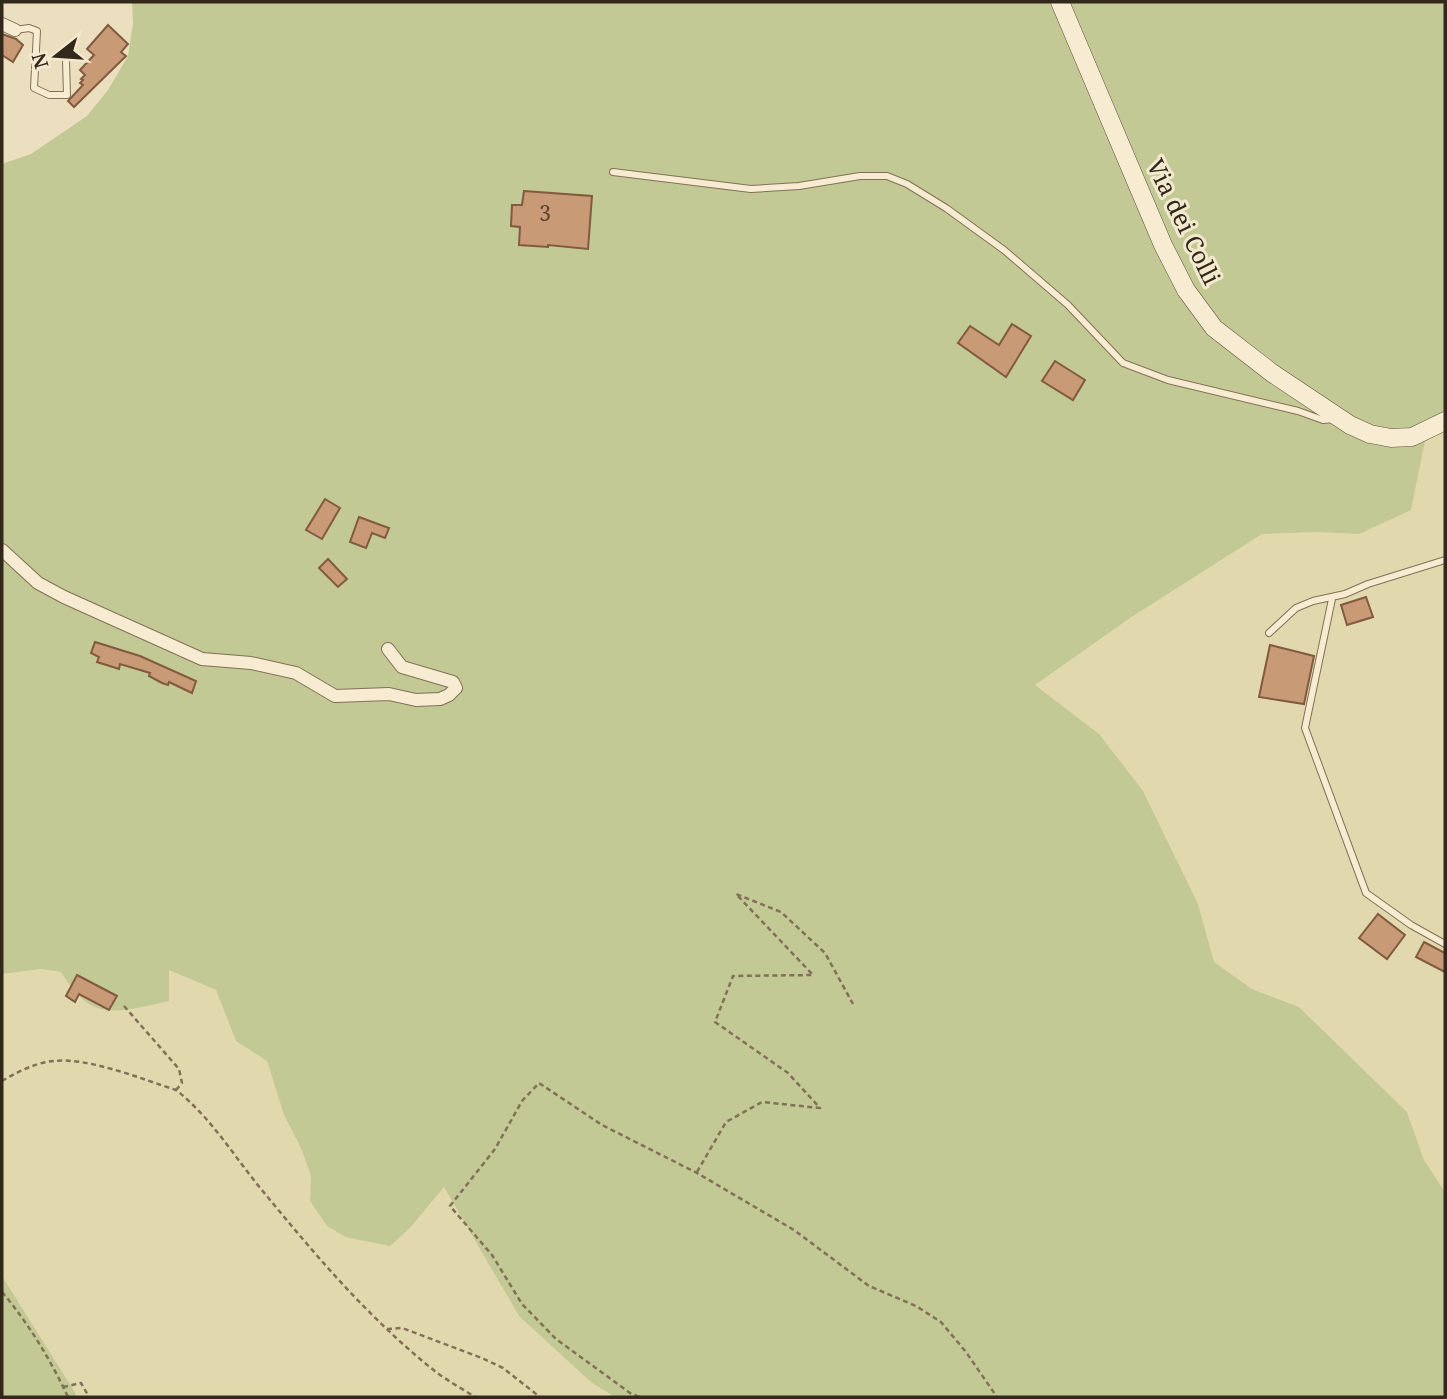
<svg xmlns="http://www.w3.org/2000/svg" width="1447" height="1399" font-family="'Noto Serif',serif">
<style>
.farmland{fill:#e1d9ad}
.green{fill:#c2c994}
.building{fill:#c89a76;stroke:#815a3f;stroke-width:2}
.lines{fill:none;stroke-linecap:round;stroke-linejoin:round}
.service-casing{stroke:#837058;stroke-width:8}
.minor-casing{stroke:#837058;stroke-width:14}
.secondary-casing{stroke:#65513c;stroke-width:19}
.path{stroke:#837058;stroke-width:2.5;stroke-dasharray:5 3.5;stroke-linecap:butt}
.service{stroke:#f7ecd2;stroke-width:6}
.minor{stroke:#f7ecd2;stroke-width:12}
.secondary{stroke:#f7ecd2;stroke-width:18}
.labels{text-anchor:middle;stroke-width:6;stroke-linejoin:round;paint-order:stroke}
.number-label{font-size:21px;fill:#584432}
.street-label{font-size:24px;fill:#33281c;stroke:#f3e9ce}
</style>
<rect width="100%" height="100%" fill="#ecdfbf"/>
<path class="farmland" d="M1445,411V1192L1424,1160L1407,1112L1299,1007L1252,989L1214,962L1198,904L1035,685L1130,618L1262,534L1317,532L1359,534L1429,421Z
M42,969L61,972L73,992L169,970L216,990L236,1040L267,1061L284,1115L301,1148L311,1176L310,1201L429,1206L444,1186L592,1383L615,1397H77L2,1276V974Z"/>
<path class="green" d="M132,2H1445V411L1429,421L1411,510L1359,534L1317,532L1262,534L1130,618L1035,685L1099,734L1143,791L1198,904L1214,962L1252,989L1299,1007L1407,1112L1424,1160L1445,1192V1397H615L592,1383L519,1316L444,1187L410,1228L390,1246L346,1237L327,1226L310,1201L311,1176L301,1148L284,1115L267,1061L236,1041L216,990L169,970V1001C117,1012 92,1024 61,972L42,969L2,974V164L31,154L87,116L108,90L128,56L133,23Z
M2,1276L74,1391L77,1397H2Z"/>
<path class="building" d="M108,25L128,44L121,52L126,56L74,107L68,101L83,85L80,83L83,80L81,79L85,75L80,70L94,55L87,49Z
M2,34L16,39L23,45L13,62L2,55Z
M524,191L592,196L588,249L548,245V247L519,245L520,227L511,226L512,205H522Z
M1012,324L1031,336L1006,377L958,343L970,326L999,345Z
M1055,361L1085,380L1073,400L1042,381Z
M325,499L340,508L322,539L306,530Z
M359,517L389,528L385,538L372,533L366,548L350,542Z
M328,559L347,579L338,587L319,568Z
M1366,597L1373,617L1347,625L1341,605Z
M95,642L140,656L196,681L192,693L169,682L168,685L162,683L149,676L150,673L120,664L119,669L97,662L99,657L91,653Z
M1270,645L1314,656L1304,704L1259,697Z
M1378,914L1405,935L1387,959L1359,938Z
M1424,942L1445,953V972L1416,957Z
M77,975L117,996L109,1010L79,994L75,1002L66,996Z"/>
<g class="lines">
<g class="service-casing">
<path id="service" d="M15,30L29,28L37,31L34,88L49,95H67L66,60
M613,172L751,189L799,186L860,176H887L907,184L946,208L1004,250L1068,305L1123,363L1168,380L1298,411L1323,420L1334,419
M1332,599L1305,728L1366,893L1411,925L1445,944
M1269,633L1296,608L1313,601L1345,594L1368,584L1445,560"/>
</g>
<g class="minor-casing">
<path id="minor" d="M2,24L15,30
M2,550L38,583L64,597L202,659L251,663L296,673L335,696L389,694L416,700L440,699L449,695L456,688L453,682L402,667L388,649"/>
</g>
<g class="secondary-casing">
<path id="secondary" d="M1060,2L1163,245L1186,290L1214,328L1272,373L1350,425L1370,434L1391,438L1412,437L1445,421"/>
</g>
<path class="path" d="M124,1006L179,1069L182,1083L176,1090
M2,1081C17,1072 35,1063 53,1061C88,1057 142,1079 176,1090C212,1118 237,1161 266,1195C317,1257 368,1317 431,1368C444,1379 461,1388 475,1397
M697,1172L726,1122L762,1102L820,1108L788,1073L715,1022L733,976L813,975L736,894L781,912L825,953L853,1004
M2,1292C29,1324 50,1359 68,1397
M387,1329L402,1328L482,1358L503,1368L540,1397
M63,1387L81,1383L89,1397
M639,1397L630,1393L556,1339L522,1304L492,1255L450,1206L495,1149L522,1101L539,1083L602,1125L697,1173L794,1230L869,1286L916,1306L941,1322L966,1352L997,1397"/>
<use href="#service" class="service"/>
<use href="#minor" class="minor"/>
<use href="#secondary" class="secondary"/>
</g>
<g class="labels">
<g class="number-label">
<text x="545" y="221">3</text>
</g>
<g class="street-label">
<text transform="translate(1183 222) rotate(64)" y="8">Via dei Colli</text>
</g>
</g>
<rect width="1447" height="1399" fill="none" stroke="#33281c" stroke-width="7"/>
<g transform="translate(56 56) rotate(253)" stroke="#f3e9ce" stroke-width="5" paint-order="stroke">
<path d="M0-5L12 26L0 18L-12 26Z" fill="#33281c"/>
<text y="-10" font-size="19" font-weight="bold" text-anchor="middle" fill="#33281c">N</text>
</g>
</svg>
